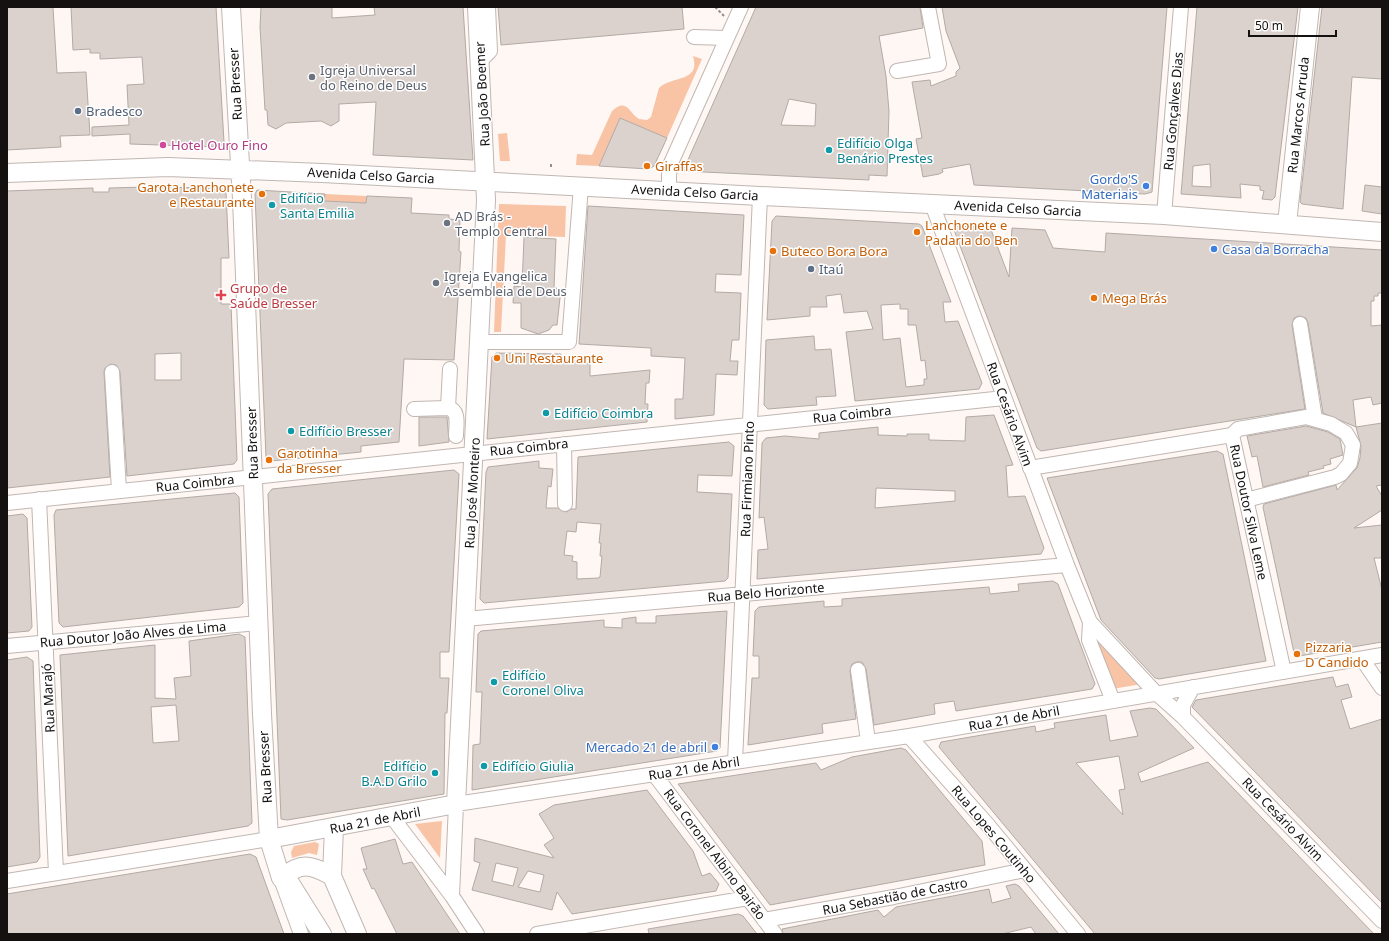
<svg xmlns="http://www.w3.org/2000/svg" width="1389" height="941" font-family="'Noto Sans',sans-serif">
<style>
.green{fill:#f9c3a6}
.building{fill:#dbd2ce;stroke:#b2aaa5;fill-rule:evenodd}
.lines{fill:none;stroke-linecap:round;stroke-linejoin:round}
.minor-casing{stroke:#c0b7b3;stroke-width:16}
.major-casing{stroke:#c0b7b3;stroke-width:20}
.path{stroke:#938e8b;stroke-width:2;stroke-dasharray:3 2;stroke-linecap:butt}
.minor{stroke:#fff;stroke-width:14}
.major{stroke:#fff;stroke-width:18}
.worship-dot{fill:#6b7280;stroke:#fff;stroke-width:1.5}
.service-dot{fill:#5c6f8a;stroke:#fff;stroke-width:1.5}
.hotel-dot{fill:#d1479c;stroke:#fff;stroke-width:1.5}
.culture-dot{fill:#0f9aa8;stroke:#fff;stroke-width:1.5}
.food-dot{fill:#e8710a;stroke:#fff;stroke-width:1.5}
.shop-dot{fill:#3f7fe0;stroke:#fff;stroke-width:1.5}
.health-dot{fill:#e0444e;stroke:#fff;stroke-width:1.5}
.labels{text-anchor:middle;stroke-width:3;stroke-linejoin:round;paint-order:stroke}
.worship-label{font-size:13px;fill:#5b616d;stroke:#fff;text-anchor:start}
.street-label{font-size:13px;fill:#141110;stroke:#fff}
.service-label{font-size:13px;fill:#4e5e75;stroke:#fff;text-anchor:start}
.culture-label{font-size:13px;fill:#0d838f;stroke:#fff;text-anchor:start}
.hotel-label{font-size:13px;fill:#b23c85;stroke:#fff;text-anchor:start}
.food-label{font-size:13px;fill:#c56008;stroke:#fff;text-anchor:start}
.shop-label{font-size:13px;fill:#366cbe;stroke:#fff;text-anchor:end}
.health-label{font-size:13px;fill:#be3a42;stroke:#fff;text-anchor:start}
</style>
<rect width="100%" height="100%" fill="#fef7f3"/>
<path class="green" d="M693,56L702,59L667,138L620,118L599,166L576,165L577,154L592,155L612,111C627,97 629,113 639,119L647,120L651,117L659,88C672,75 701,83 693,56Z
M507,133L510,161H500L498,134Z
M325,194L367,196L366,203L324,201Z
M499,204L566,206L565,237L506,235L501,332H494Z
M1094,633L1142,684L1112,689Z
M442,821L440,858L415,824Z
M315,842L319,844L317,855L309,853L292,858L291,852L294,846Z"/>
<path class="building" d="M7,7H53L57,73L86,72L90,135L60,136L61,147L7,150Z
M71,7H216L224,142L220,147L130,144V134L92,136V127L129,125L127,85L144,84L142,57L100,59V53H90V49L73,50Z
M261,7H332V18L375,15L374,7H463L473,160L373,155L376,102L339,104V121L331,126L321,121L286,123L276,129L268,125L267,110H265L260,27Z
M498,7H682L684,29L501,45Z
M756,7H920L923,28L879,36L886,76L889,111L887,176L869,175V180L683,171ZM789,99L816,104L815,126L781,125Z
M942,7H1167L1152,192L1145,194L974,185L970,164L942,169L943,172L939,174L923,177L916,139L922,138L912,82L930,80L931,86L956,76V72L960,68L946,31Z
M1197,7H1298L1275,197L1272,200L1262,199L1264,191L1260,190V186L1240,184L1241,198L1181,194ZM1210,164L1211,187L1192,186L1193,166Z
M1322,7H1382V79L1352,77L1343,209L1302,204L1300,202Z
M620,118L667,138L654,166L649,169L599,166Z
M1365,185L1382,187V214L1362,211Z
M93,188V192H109V188L146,187L221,188L226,192L229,258H221V304H231L237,460L234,464L127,476L120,372L116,365L111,364L105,368L104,372L110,477L7,488V191ZM181,353V380H155V354Z
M257,190L325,194L324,201L366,203L367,196L412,198L411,213L449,215V219L460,220L459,251L461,252L454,360L404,359L399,442L361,446V452L271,461L266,457L255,194Z
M588,206L744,215L741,275L716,274L715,292L741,293L739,340H732L730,361H738L737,375L716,374L714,415L675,419V399H683L685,358L651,356V348L579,344Z
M776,216L919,224L922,226L951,302H943L945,322L958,321L982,383L979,389L855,401L846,332L873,329L867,311L844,313L841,294L826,296L827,307H810V316L767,320L772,221ZM900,304V309H908V325H916L921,361L925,360L927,379H924V385L906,387L900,338L883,340L881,305Z
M958,226L990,227L1009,277L1012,228L1045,230L1053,248L1105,252L1106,233L1382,250V293H1378V296H1374V301H1371V326L1382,325V403L1373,405L1371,397L1353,400L1356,427L1323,413L1308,323L1306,318L1299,316L1294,318L1292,325L1305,409L1041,451L1037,448L954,230Z
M524,237L556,239L554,288L561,289L557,325H553L549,330L538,334L521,328V303H513L514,286L522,287Z
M814,336L815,350L831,349L836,396L816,397L817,405L768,409L764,405L766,340Z
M496,353L561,354V360L583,361V363L590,364V376L650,370L649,383H646L645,404H648L647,422L487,439L492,357Z
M994,415L1013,465L1006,466L1008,497L1025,496L1044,548L1041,554L757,579L758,550L768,549L764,517L759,518L762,443L766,438L785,436L819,439V433L878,427V435L907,436V434H929V440L965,441L966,417ZM876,488L955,491V501L875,508Z
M419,417H447L449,442L419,446Z
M1382,423V485L1376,486L1382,496V510L1354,528L1382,525V558H1374L1382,590V642L1299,656L1294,653L1263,507L1264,504L1336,485L1337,490L1357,468L1360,458L1361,446L1356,427Z
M1306,426L1328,432L1340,439L1343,455L1330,459L1331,464L1323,466L1324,468L1308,472L1309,475L1263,487L1257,456L1252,457L1247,436Z
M729,442L734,446L732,476L698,475L697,492L732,494L728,578L725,581L484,603L480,599L486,472L488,467L539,461V468L553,469L551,487L548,486L546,508H558L566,512L571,509H576L578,457ZM577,522L601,524L599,543H601L600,556H602L600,577L598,578L577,579V562L572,561L573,556L564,555L567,531L576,532Z
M1217,451L1223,454L1266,661L1159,679L1155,678L1101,620L1047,478Z
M454,470L459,474L449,652H440V678H449L447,713H445L444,794L287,820L281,819L268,494L272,489Z
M235,493L239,497L243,603L239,607L63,627L59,623L54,515L56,510Z
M23,514L27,518L32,627L29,631L7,633V516Z
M1053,581L1058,584L1095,684L1092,689L956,711L954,701L934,704L935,714L874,725L866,669L862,662H856L852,664L850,671L856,719L822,724L823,733L748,745L752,678H759V656H753L755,611L759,607L824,601V607L842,606V599L989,587L990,594L1019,591L1018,584Z
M727,611L720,748L717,751L472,790L473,745L480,744L482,692H476L478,634L481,631L604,620V627L622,628V619L636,617V623H656V616Z
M239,634L245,637L252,823L248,826L68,856L60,655L155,645V698L176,699L174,678L191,676L189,641ZM176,705L179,741L153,743L151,707Z
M27,657L33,661L40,857L37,862L7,867V660Z
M1333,677L1336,687L1348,684L1352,697L1341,700L1350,729L1382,719V903L1192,707L1196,700Z
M1150,708L1156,709L1194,748L1138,773L1141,782L1208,762L1374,934H1095L939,747L941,742L1035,726L1036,732L1055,728L1054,723L1106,715L1110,741L1138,736L1130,711ZM1119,756L1125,789L1119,790L1123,815L1076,763Z
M901,748L906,750L982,841L985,865L770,905L678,784L816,763L821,770L852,757Z
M647,790L693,851L702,876L710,873L719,884L716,891L572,914L557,892L552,910L472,890L480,863L474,861L475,838L554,858L544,845L554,838L539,814L554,805ZM496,863L518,868L513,886L492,881ZM528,871L544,875L540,892L518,887Z
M395,839L403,864L412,862L460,934H397L374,888L372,889L363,869H367L361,848Z
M250,854L256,857L284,934H7V894Z
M1015,884L1019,886L1059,934H1036L1031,927L1002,934H783L782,929L878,910L884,917L896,907L989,889L992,903L1011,898L1006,886Z
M738,914L743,916L757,934H649L648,929Z"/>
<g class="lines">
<g class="minor-casing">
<path id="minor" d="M694,37L726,38
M480,61L490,51L488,7
M897,71L939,64L928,7
M669,191V175L671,163L741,7
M932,204L1067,565L1090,622L1155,692L1183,717L1382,921
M1164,215L1181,7
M1300,324L1315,419
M479,342H569L581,186
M112,372L119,490
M448,408C460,410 456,426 456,436
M414,409L448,408L450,369
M1232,435L1238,429L1306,417L1331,424L1346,433L1353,445L1350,463L1341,474L1335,477L1246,500
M564,444L565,504
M1030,468L1232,435L1284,672
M39,499L56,873
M7,503L1004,398
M465,619L1067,565
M1090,622L1089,640L1113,701
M7,646L258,623
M1362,659L1382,688
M858,670L868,741
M1183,717V705L1193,687
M909,736L988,825L1078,934
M735,762L760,196
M654,774L775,934
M392,817L452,896L477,934
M281,879L301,934
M7,881L269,839
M452,896L456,804L909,736L1382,655
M764,920L894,897L1025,870
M537,934L748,898"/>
</g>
<g class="major-casing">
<path id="major" d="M231,7L242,199L262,714L269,839L281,878L290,883L322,934
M7,173L168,167L322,173L760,196L1164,215L1382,232
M1287,224L1310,7
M334,827L332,876L357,934
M269,839L456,804L486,200L477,7
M281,878C301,862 310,864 332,876"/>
</g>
<path class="path" d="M715,7L724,16
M551,164V167"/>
<use href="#minor" class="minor"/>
<use href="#major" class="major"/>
</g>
<g class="worship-dot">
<circle cx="312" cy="77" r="4"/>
<circle cx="447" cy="223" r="4"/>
<circle cx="436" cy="283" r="4"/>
</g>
<g class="service-dot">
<circle cx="78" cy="111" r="4"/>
<circle cx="811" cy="269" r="4"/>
</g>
<circle class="hotel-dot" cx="163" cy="145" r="4"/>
<g class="culture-dot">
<circle cx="829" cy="150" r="4"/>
<circle cx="272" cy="205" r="4"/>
<circle cx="546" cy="413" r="4"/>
<circle cx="291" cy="431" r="4"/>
<circle cx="494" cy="682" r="4"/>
<circle cx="484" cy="766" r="4"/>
<circle cx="435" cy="773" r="4"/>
</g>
<g class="food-dot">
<circle cx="647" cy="166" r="4"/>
<circle cx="262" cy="194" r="4"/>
<circle cx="917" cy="232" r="4"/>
<circle cx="773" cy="251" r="4"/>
<circle cx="1094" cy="298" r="4"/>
<circle cx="497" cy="358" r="4"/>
<circle cx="269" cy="460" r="4"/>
<circle cx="1297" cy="654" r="4"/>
</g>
<g class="shop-dot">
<circle cx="1146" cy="186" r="4"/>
<circle cx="1214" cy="249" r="4"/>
<circle cx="715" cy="747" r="4"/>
</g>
<path class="health-dot" d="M219 289h4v4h4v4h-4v4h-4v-4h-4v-4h4z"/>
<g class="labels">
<g class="worship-label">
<text x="320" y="75">Igreja Universal<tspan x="320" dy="15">do Reino de Deus</tspan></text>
<text x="455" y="221">AD Brás -<tspan x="455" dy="15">Templo Central</tspan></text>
<text x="444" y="281">Igreja Evangelica<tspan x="444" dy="15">Assembleia de Deus</tspan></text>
</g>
<g class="street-label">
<text transform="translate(235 84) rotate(-93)" y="5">Rua Bresser</text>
<text transform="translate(482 94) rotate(-93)" y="5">Rua João Boemer</text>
<text transform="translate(1173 111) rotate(-85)" y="5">Rua Gonçalves Dias</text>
<text transform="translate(1298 115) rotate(-84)" y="5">Rua Marcos Arruda</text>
<text transform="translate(371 175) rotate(3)" y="5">Avenida Celso Garcia</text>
<text transform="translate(695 192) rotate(3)" y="5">Avenida Celso Garcia</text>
<text transform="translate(1018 208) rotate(3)" y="5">Avenida Celso Garcia</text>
<text transform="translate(852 414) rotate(-6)" y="5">Rua Coimbra</text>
<text transform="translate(1010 414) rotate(70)" y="5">Rua Cesário Alvim</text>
<text transform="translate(252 443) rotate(-92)" y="5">Rua Bresser</text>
<text transform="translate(529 447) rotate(-6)" y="5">Rua Coimbra</text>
<text transform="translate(747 479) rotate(-88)" y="5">Rua Firmiano Pinto</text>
<text transform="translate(195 483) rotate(-6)" y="5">Rua Coimbra</text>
<text transform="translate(472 493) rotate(-87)" y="5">Rua José Monteiro</text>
<text transform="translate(1249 512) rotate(78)" y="5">Rua Doutor Silva Leme</text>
<text transform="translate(766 592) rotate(-5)" y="5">Rua Belo Horizonte</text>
<text transform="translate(133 634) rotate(-5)" y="5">Rua Doutor João Alves de Lima</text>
<text transform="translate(48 698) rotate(-93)" y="5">Rua Marajó</text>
<text transform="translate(1014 718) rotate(-10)" y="5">Rua 21 de Abril</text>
<text transform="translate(265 767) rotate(-93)" y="5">Rua Bresser</text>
<text transform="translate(694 768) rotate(-9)" y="5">Rua 21 de Abril</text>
<text transform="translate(1283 819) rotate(46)" y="5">Rua Cesário Alvim</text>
<text transform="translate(375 820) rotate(-11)" y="5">Rua 21 de Abril</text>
<text transform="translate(994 834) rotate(50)" y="5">Rua Lopes Coutinho</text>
<text transform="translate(715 854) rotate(53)" y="5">Rua Coronel Albino Bairão</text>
<text transform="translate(895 896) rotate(-11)" y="5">Rua Sebastião de Castro</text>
</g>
<g class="service-label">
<text x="86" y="116">Bradesco</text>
<text x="819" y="274">Itaú</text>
</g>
<g class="culture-label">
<text x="837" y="148">Edifício Olga<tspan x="837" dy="15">Benário Prestes</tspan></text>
<text x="280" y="203">Edifício<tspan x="280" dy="15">Santa Emilia</tspan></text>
<text x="554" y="418">Edifício Coimbra</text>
<text x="299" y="436">Edifício Bresser</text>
<text x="502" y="680">Edifício<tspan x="502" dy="15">Coronel Oliva</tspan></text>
<text x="427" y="771" text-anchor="end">Edifício<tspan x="427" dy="15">B.A.D Grilo</tspan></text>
<text x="492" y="771">Edifício Giulia</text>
</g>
<g class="hotel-label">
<text x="171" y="150">Hotel Ouro Fino</text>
</g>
<g class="food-label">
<text x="655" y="171">Giraffas</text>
<text x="254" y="192" text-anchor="end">Garota Lanchonete<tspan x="254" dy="15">e Restaurante</tspan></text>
<text x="925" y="230">Lanchonete e<tspan x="925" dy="15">Padaria do Ben</tspan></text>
<text x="781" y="256">Buteco Bora Bora</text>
<text x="1102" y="303">Mega Brás</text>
<text x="505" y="363">Uni Restaurante</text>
<text x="277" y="458">Garotinha<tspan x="277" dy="15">da Bresser</tspan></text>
<text x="1305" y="652">Pizzaria<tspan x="1305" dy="15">D Candido</tspan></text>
</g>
<g class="shop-label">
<text x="1138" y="184">Gordo'S<tspan x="1138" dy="15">Materiais</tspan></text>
<text x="1222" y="254" text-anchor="start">Casa da Borracha</text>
<text x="707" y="752">Mercado 21 de abril</text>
</g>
<g class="health-label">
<text x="230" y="293">Grupo de<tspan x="230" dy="15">Saúde Bresser</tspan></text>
</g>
</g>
<rect width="1389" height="941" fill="none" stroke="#141110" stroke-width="16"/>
<path d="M1249 30v6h87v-6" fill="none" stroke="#141110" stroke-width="2"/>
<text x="1255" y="30" font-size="12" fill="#141110" stroke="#ffffff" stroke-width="3" paint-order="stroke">50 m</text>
</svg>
